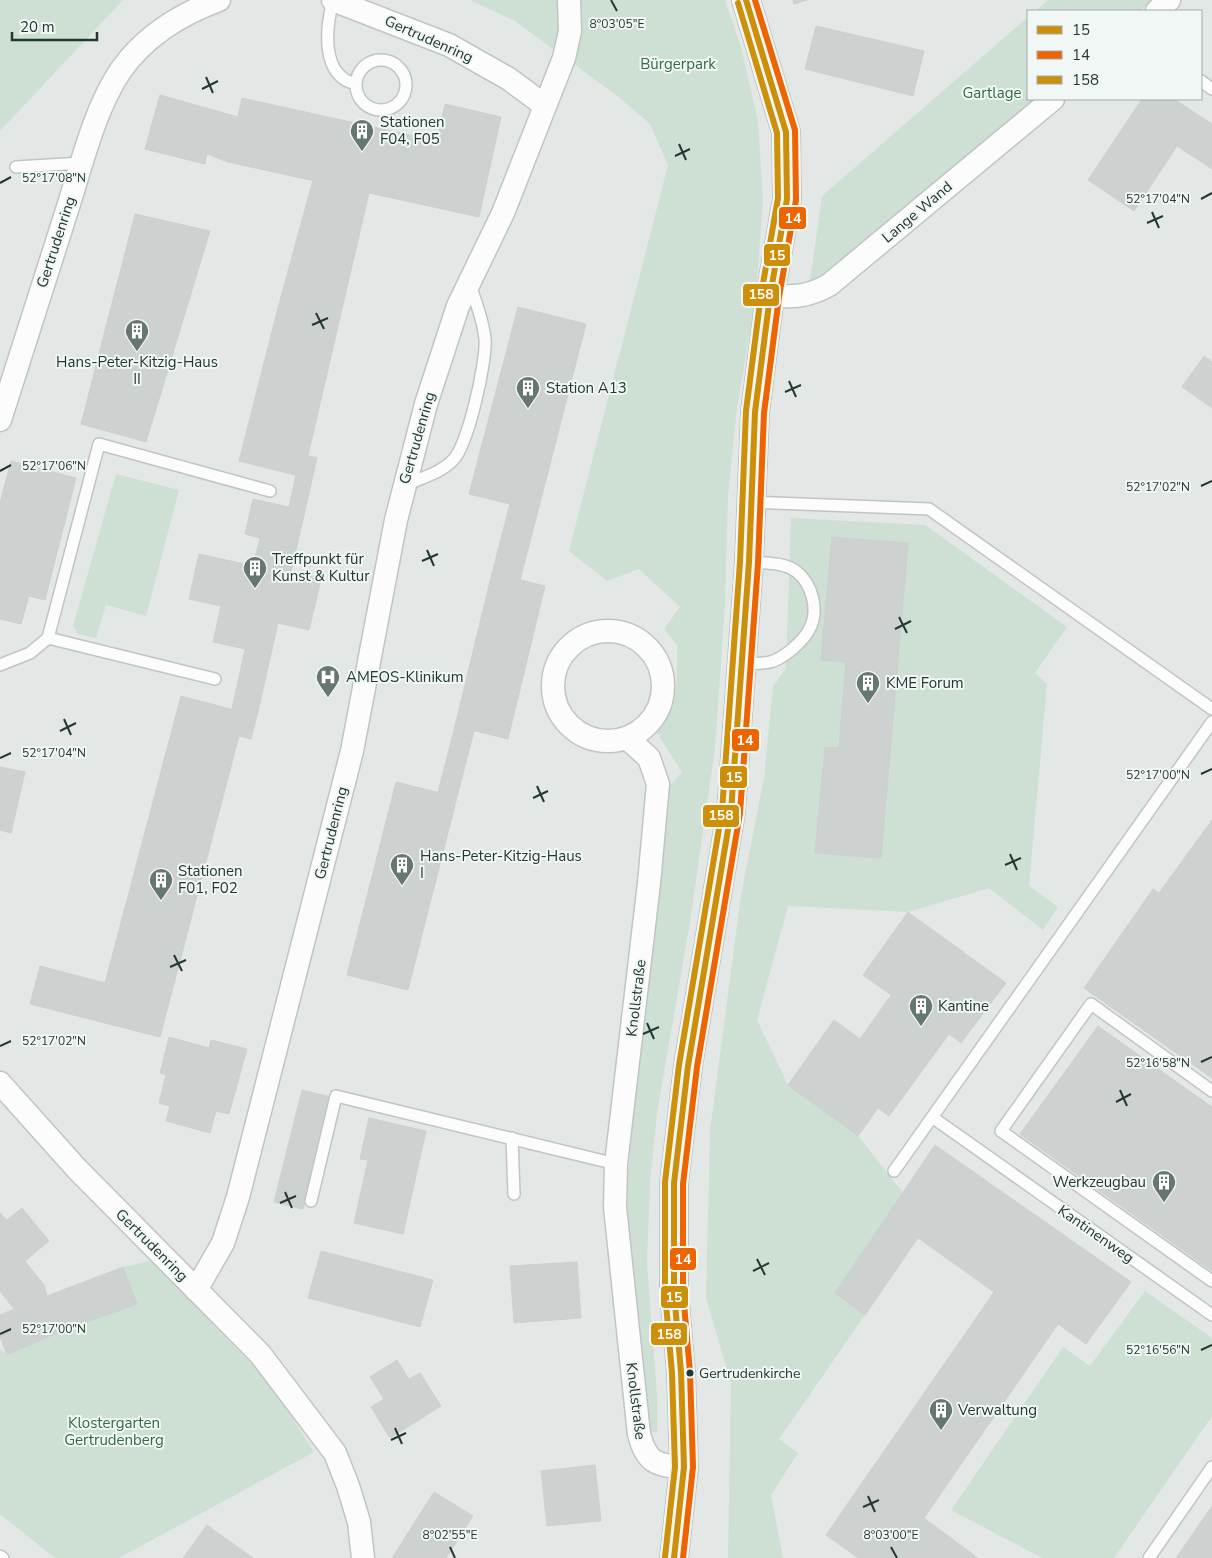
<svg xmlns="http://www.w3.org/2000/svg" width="1212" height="1558" font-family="'Nunito Sans',sans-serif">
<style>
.green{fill:#cedfd3}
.building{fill:#cdd1d0;stroke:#ccd0cf}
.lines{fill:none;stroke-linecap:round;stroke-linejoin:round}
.service-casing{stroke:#c0c5c3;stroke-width:14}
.minor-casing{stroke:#c0c5c3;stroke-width:25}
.tertiary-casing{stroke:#c0c5c3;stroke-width:30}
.service{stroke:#fbfcfb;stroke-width:11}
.minor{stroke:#fbfcfb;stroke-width:22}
.tertiary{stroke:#fbfcfb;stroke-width:28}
.bus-1-casing{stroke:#f1f7f4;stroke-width:10}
.bus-2-casing{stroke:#f1f7f4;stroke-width:10}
.bus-3-casing{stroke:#f1f7f4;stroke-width:10}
.bus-1{stroke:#cd8f0a;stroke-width:6}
.bus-2{stroke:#ec6500;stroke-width:6}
.bus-3{stroke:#cd900a;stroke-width:6}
.ticks{fill:none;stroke:#233833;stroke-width:2}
.bus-dot{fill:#233833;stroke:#f1f7f4;stroke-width:2}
.labels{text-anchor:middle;stroke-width:4;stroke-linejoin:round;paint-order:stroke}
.bus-label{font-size:14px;fill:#233833;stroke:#f1f7f4;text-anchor:start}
.street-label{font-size:15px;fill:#233833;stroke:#f1f7f4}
.park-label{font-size:15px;fill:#326a49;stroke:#f1f7f4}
.poi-label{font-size:15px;fill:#233833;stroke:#f1f7f4;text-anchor:start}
.ticks-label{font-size:12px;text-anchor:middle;fill:#233833;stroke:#f1f7f4;stroke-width:4;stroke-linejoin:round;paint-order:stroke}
.line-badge{stroke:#f1f7f4;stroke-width:2}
.badge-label{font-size:14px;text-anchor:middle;font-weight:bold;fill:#fff}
</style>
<rect width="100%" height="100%" fill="#e3e8e6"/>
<path class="green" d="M0,0H123L0,131Z
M470,0H725L741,47L758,121L763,200L756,295L737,408L728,497L725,604L715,749L690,922L657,1113L650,1183L647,1263L657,1395V1432H651L638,1347L628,1244V1182L633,1102L668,788L682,772L657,733L676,692L677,673V645L664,629L680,607L639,569L607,581L569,551L668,165L650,124L620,98L515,21Z
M1048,0H1153L1140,11H1035Z
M1028,17V99H1036L827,276L810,281L822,196Z
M116,474L179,490L146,616L106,605L96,638L78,634L73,626Z
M791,518L925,525L1067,627L1035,673L1047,684L1029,886L1058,907L1043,930L989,888L908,912L788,906L757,1020L788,1085L858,1136L903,1193L835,1292L865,1315L779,1439L798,1453L771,1495L783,1558H728L731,1383L706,1298L710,1131L741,895L764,778L773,687L786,668Z
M154,1260L216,1328L266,1378L314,1452L119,1558H55L0,1514V1349L7,1354L54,1334L137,1304L123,1267Z
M1145,1291L1212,1338V1416L1114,1558H1042L951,1510L1063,1347L1090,1366Z"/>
<path class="building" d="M793,0H807L794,4Z
M816,26L924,51L913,96L805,69Z
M160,95L238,117L228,162L207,154L205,164L145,149Z
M242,98L437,141L445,104L501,117L479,217L228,162Z
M1142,99H1174L1212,124V169L1177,146L1134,211L1088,180Z
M313,180L369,193L303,477L239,461L279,304Z
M135,214L210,231L146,442L81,424Z
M518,307L586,324L538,511L469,494Z
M1204,356L1212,362V408L1182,387Z
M309,456L317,458L291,572L321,579L309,630L278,623L257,716L232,709L245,649L213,642L221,606L189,599L199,554L253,566L260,538L245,534L253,499L289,507L296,475L303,477Z
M11,461L76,478L45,600L29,596L21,624L0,619V503Z
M510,504L538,511L520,580L492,573Z
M832,537L908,543L881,858L815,853L825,747L839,748L846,662L821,660Z
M492,573L545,586L508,739L455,726Z
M181,696L257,716L251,739L239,736L160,1037L30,1004L40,966L105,983Z
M455,726L474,731L457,797L438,792Z
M0,767L25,772L11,833L0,830Z
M396,782L457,797L408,990L347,975Z
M1212,820V931L1159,893Z
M1153,889L1212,931V967L1159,1041L1084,988Z
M908,912L1006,983L961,1043L949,1034L889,1116L878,1108L858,1136L788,1085L834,1020L860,1039L891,995L863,975Z
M1212,967V1078L1159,1041Z
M1098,1026L1212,1107V1271L1020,1134Z
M169,1037L209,1048L211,1040L247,1049L229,1114L216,1111L210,1133L166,1121L170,1106L159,1103L166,1075L160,1073Z
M302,1090L331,1097L303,1209L274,1202Z
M369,1118L426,1131L403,1234L354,1223L368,1160L360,1159Z
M935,1145L1131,1282L1086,1344L1058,1324L924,1518L978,1558H858L826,1535L994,1292L918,1238L865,1315L835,1293Z
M22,1208L49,1241L25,1261L44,1285L14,1309L0,1291V1213L7,1220Z
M321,1251L433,1280L420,1327L308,1298Z
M577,1262L581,1318L514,1323L510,1266Z
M123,1267L137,1304L54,1334L7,1355L0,1337V1315L14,1309L44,1285L47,1296Z
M397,1360L409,1379L420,1373L441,1406L390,1438L371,1407L384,1399L370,1377Z
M595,1465L601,1521L547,1526L541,1471Z
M434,1492L473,1516L446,1558H392Z
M1212,1506V1558H1176Z
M207,1525L253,1558H183Z"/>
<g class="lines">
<g class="service-casing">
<path id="service" d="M333,0C326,27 320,76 356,84
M356 85a25 25 0 1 1 50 0a25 25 0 1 1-50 0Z
M1201,81L1212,89
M16,167L82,163
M405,485C421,478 441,473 453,460C468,446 487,360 485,339C483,320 476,301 469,283
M750,502L929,509L1212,709
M48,638L215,679
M743,664C751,663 762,664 770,662C783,659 804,641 810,628C819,610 812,584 797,572C785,562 764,563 749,562
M0,665L30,653L48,638L99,444L270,491
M1212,1091L1091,1004L1001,1131L1212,1281
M932,1117L1212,1315
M512,1138L514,1194
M894,1171L1212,722
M311,1201L336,1096L616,1164
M0,1556L3,1558
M1149,1558L1212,1467"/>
</g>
<g class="minor-casing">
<path id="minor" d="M333,0L449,45L509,79L544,105
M1157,11L1169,0
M770,296C793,297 808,297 829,285L1053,99
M0,420C22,349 45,278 68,207C82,163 95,108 121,70C145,36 181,14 219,0
M553 686a55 55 0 1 1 110 0a55 55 0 1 1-110 0Z
M627,738L649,758L658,784L649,883L616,1164L615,1207L639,1434C646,1462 656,1466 684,1467
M0,1083L77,1169L260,1354L335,1453L348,1486L359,1522L363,1558
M196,1290L223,1243L238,1197L352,751L396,520L426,404L458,306L503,213L564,58L570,31L569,0"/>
</g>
<g class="tertiary-casing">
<path id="tertiary" d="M674,1558L684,1467L681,1372L674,1292V1183L688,1066L731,812L749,562L755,412L770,296L787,199L786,132L746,0"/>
</g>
<use href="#service" class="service"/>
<use href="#minor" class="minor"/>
<use href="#tertiary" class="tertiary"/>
<g class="bus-1-casing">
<path id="bus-1" d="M674,1558L684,1467L681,1372L674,1292V1183L688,1066L731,812L749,562L755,412L770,296L787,199L786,132L746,0"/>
</g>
<g class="bus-2-casing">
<path id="bus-2" d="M683,1558L693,1467L690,1372L683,1292V1184L697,1067L740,813L758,563L764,413L779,297L796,200L795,130L755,0"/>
</g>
<g class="bus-3-casing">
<path id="bus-3" d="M665,1557L675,1467L672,1373L665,1292V1182L679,1065L722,811L740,562L746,411L761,295L778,198L777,133L738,3"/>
</g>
<use href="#bus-1" class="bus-1"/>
<use href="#bus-2" class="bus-2"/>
<use href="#bus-3" class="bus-3"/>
</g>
<path class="ticks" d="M611,0L617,11M206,77L213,93M202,89L218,81M679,144L686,160M675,156L690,149M0,183L11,177M1201,199L1212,193M1152,212L1159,228M1147,223L1163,216M316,313L324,329M312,325L328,318M789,381L796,397M785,392L801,385M0,471L11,465M1201,486L1212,481M427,550L434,566M422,561L438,554M899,617L907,633M895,629L911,621M64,719L71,735M60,731L76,723M0,758L11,753M1201,774L1212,769M537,786L544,802M533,798L548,791M1010,854L1017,870M1005,865L1021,858M174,955L182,971M170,967L186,960M647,1023L654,1039M643,1034L659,1027M0,1046L11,1041M1201,1062L1212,1057M1120,1090L1127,1106M1116,1102L1131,1094M285,1192L292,1208M280,1203L296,1196M757,1259L765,1275M753,1271L769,1263M0,1334L11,1329M1201,1350L1212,1345M395,1428L402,1444M391,1440L406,1433M868,1496L875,1512M863,1507L879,1500M450,1547L455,1558M891,1547L897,1558"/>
<defs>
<g id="building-pin" transform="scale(1.25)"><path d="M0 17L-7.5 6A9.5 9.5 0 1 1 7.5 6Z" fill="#667672" stroke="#f1f7f4"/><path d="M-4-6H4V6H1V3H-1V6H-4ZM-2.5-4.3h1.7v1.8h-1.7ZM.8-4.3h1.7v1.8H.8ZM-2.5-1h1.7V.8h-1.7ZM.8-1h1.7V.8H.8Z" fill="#fff"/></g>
<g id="hospital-pin" transform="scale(1.25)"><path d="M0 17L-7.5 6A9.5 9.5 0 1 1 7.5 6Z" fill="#667672" stroke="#f1f7f4"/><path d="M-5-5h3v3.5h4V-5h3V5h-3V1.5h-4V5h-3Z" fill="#fff"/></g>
</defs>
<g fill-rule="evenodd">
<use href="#building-pin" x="362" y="131"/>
<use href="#building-pin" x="137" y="331"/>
<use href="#building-pin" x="528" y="388"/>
<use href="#building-pin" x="255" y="568"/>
<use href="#hospital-pin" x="328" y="677"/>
<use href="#building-pin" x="868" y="683"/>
<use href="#building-pin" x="402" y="865"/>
<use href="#building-pin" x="161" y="880"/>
<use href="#building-pin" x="921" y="1006"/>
<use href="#building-pin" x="1164" y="1182"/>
<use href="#building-pin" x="941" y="1410"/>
</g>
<circle class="bus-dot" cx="690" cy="1373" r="4.5"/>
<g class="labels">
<g class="bus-label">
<text x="699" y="1378">Gertrudenkirche</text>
</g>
<g class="street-label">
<text transform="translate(429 39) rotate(24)" y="5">Gertrudenring</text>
<text transform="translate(917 212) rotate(-40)" y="5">Lange Wand</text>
<text transform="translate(56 242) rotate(-72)" y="5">Gertrudenring</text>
<text transform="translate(417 438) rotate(-74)" y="5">Gertrudenring</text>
<text transform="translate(331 833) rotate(-76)" y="5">Gertrudenring</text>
<text transform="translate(636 998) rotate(-83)" y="5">Knollstraße</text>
<text transform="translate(1096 1234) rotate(35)" y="5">Kantinenweg</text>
<text transform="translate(152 1245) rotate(45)" y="5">Gertrudenring</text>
<text transform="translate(636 1401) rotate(83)" y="5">Knollstraße</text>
</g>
<g class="park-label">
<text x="678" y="69">Bürgerpark</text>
<text x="992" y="98">Gartlage</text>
<text x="114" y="1428">Klostergarten<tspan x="114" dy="17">Gertrudenberg</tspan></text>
</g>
<g class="poi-label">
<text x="380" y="127">Stationen<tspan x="380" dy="17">F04, F05</tspan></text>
<text x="137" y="367" text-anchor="middle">Hans-Peter-Kitzig-Haus<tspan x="137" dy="17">II</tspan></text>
<text x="546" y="393">Station A13</text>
<text x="272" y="564">Treffpunkt für<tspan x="272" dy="17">Kunst &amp; Kultur</tspan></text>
<text x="346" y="682">AMEOS-Klinikum</text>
<text x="886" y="688">KME Forum</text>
<text x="420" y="861">Hans-Peter-Kitzig-Haus<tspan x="420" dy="17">I</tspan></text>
<text x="178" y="876">Stationen<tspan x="178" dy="17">F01, F02</tspan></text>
<text x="938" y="1011">Kantine</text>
<text x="1146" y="1187" text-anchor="end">Werkzeugbau</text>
<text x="958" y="1415">Verwaltung</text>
</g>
</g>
<g class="ticks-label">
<text x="617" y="28">8°03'05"E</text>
<text x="54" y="182">52°17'08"N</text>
<text x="1158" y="203">52°17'04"N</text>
<text x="54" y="470">52°17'06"N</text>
<text x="1158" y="491">52°17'02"N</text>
<text x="54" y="757">52°17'04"N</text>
<text x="1158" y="779">52°17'00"N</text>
<text x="54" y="1045">52°17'02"N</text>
<text x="1158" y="1067">52°16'58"N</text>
<text x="54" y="1333">52°17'00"N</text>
<text x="1158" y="1354">52°16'56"N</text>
<text x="450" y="1539">8°02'55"E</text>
<text x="891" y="1539">8°03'00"E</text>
</g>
<g class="line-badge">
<rect x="778" y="206" width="29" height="24" rx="5" fill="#ec6500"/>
<rect x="763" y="243" width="28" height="24" rx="5" fill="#cd8f0a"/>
<rect x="742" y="283" width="38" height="24" rx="5" fill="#cd900a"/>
<rect x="731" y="728" width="29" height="24" rx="5" fill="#ec6500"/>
<rect x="719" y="765" width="29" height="24" rx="5" fill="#cd8f0a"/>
<rect x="702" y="804" width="38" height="24" rx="5" fill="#cd900a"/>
<rect x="669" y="1247" width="28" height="24" rx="5" fill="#ec6500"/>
<rect x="660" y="1285" width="29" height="24" rx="5" fill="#cd8f0a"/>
<rect x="650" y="1322" width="38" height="24" rx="5" fill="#cd900a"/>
</g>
<g class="badge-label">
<text x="793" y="223">14</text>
<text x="777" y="260">15</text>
<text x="761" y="299">158</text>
<text x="745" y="745">14</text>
<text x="734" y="782">15</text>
<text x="721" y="820">158</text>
<text x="683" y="1264">14</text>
<text x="674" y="1302">15</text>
<text x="669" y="1339">158</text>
</g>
<rect x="1027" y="10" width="175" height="90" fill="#f1f7f4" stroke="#9faba7"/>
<rect x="1037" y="26" width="25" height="8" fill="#cd8f0a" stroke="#9faba7"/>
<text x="1072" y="35" font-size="15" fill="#233833">15</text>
<rect x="1037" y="51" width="25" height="8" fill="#ec6500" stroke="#9faba7"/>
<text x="1072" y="60" font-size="15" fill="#233833">14</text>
<rect x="1037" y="76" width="25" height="8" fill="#cd900a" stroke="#9faba7"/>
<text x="1072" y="85" font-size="15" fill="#233833">158</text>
<path d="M12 32v8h85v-8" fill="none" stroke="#233833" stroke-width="2.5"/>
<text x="20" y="32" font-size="15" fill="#233833" stroke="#f1f7f4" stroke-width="4" paint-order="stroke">20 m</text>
</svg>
